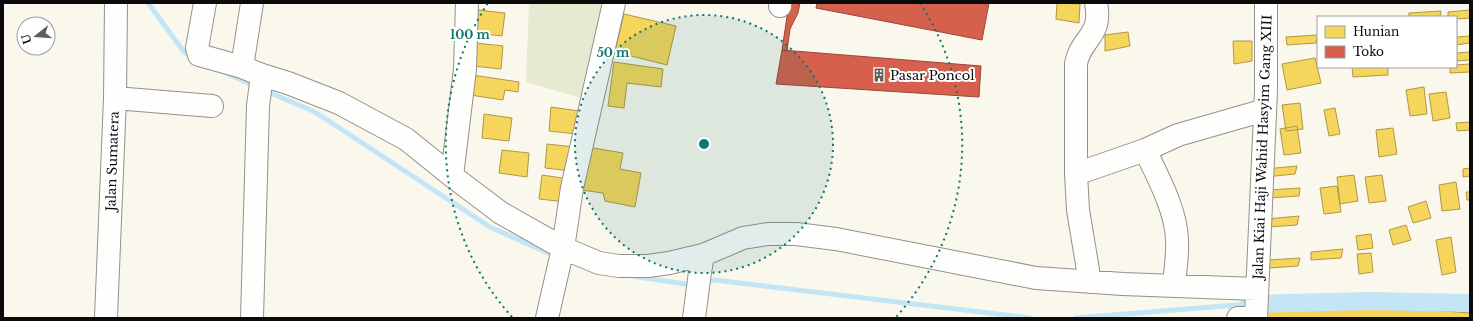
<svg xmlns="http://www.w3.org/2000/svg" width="1473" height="321" font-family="'Libre Baskerville',serif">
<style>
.cemetery{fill:#e6ead1}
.homes{fill:#f6d55c;stroke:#b09844}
.shops{fill:#d6604d;stroke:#994639}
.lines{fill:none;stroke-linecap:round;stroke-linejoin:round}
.stream{stroke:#c3e5f5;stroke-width:5}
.canal{stroke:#c3e5f5;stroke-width:18}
.minor-casing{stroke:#93918d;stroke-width:24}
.minor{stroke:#fefefc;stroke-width:22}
.ring{fill:none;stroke:#0f766e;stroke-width:2;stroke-dasharray:2 4}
.labels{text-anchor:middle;stroke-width:4;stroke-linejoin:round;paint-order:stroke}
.poi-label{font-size:13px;fill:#0b0b0b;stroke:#fff;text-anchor:start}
.street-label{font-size:13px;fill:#0b0b0b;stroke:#fff}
.centre{fill:#0f766e;stroke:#fff;stroke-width:2}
.ring-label{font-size:12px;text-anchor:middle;font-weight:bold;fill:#0f766e;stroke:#fff;stroke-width:4;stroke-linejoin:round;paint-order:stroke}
</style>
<rect width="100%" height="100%" fill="#faf7ed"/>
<path class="cemetery" d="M529,3H614L591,101L526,82Z"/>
<path class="homes" d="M1057,3L1080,4L1079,23L1056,19Z
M478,10L505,13L502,36L475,33Z
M1470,10V18L1456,19V17H1448V12Z
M1441,11L1440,17H1409V13Z
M624,14L676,26L667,65L615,52Z
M1128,32L1130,46L1105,51V35Z
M1318,35L1316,43L1287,45L1286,37Z
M1470,36V43L1456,45V37Z
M1233,41H1252V61L1234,64Z
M476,43L503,46L501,69L473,66Z
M1470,52V60L1456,61V53Z
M1315,58L1321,83L1287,90L1282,64Z
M614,62L663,69L661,87L627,83L624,108L608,106Z
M1470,64V72L1450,73V67H1456V65Z
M1352,67H1388V75L1353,77Z
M472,75L519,82L518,92L505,90L503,100L470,95Z
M1424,87L1427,114L1410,116L1406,90Z
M1446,92L1450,118L1433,121L1429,94Z
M1300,103L1303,129L1286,131L1282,105Z
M551,107L579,111L576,134L549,131Z
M1335,108L1340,134L1329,136L1324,110Z
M484,114L512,118L509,141L482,138Z
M1470,122V130L1457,131L1456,123Z
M1297,126L1301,153L1284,155L1280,129Z
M1393,128L1397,154L1379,157L1376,130Z
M547,144L575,147L572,171L545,168Z
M582,146L623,153L620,169L641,173L635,207L605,201L603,193L574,189Z
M502,150L529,153L527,177L499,173Z
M1297,166L1295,174L1265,177V169Z
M1470,168V176L1463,177V169Z
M542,175L569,179L566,202L539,199Z
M1354,175L1358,201L1340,204L1337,177Z
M1382,175L1386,201L1369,203L1365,177Z
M1456,182L1460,209L1442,211L1439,185Z
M1337,186L1341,212L1324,214L1320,188Z
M1300,188L1299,196L1269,198L1268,190Z
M1466,192H1470V200H1467Z
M1426,201L1431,218L1413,223L1408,207Z
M1299,216L1297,225L1268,227L1267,219Z
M1406,225L1411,240L1393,245L1389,230Z
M1371,234L1373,248L1358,250L1356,236Z
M1451,237L1456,272L1442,275L1436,240Z
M1343,249L1341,258L1311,260V252Z
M1371,253L1373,272L1359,274L1357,254Z
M1300,258L1298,266L1269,268L1268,260Z
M1369,305L1470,313V318H1265V309Z"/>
<path class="shops" d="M789,3H800L798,13L790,29L787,51L782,50Z
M817,3H989L982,40L816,8Z
M782,50L981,66L979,97L776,84Z"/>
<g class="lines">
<path class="stream" d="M148,3L184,52L193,57
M228,74L255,86
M266,91L315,112L490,227L555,256
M632,276L685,284L693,283
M703,281L715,280L1030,318
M1076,318L1249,304"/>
<path class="canal" d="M1249,304L1368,301L1470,303"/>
<g class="minor-casing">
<path id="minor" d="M205,3L197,48L199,55L242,67L262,75L288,83L339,103L406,139L452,176L465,69L467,3
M780,6V3
M242,67L252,3
M115,98L212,106
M1145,150C1158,177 1177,212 1177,241C1178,255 1175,271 1174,285
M1076,174L1145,150L1178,135L1265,110
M452,176L501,213L563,248L599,263L619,266H648L669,263L703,255L743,238L768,234H796L836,239L1036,278L1123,284L1257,289
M1090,282L1078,210L1076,174V64C1080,38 1103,37 1096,3
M106,318L115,98L116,3
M252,318L258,106L262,75
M547,318L563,248L572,188L614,3
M694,318L700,272L703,255
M1238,318L1256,316
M1256,318L1266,91V3"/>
</g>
<use href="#minor" class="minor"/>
</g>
<circle cx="704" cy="144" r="129" fill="#0f766e" fill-opacity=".12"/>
<g class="ring">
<circle cx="704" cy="144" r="129"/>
<path d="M512 317A258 258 0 0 1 488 3M920 3A258 258 0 0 1 896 317"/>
</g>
<defs>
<g id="building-bare" transform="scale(1.08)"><path d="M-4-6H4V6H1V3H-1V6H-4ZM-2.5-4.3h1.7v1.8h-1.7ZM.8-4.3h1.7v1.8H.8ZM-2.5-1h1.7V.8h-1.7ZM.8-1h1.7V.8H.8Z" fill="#5f5e5a" stroke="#fff" stroke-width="2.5" paint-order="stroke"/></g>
</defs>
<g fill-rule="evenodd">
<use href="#building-bare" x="879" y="75"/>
</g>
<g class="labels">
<g class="poi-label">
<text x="890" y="80">Pasar Poncol</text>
</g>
<g class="street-label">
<text transform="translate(1262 147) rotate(-88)" y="5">Jalan Kiai Haji Wahid Hasyim Gang XIII</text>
<text transform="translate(112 161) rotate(-88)" y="5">Jalan Sumatera</text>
</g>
</g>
<circle cx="704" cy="144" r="6" class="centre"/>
<g class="ring-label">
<text x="470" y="39">100 m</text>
<text x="613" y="57">50 m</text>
</g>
<rect width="1473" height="321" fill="none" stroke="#0b0b0b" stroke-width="8"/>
<rect x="1317" y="16" width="140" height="52" fill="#ffffff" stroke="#9d9d9d"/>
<rect x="1325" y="26" width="20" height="12" fill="#f6d55c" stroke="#9d9d9d"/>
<text x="1353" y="36" font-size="12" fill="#0b0b0b">Hunian</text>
<rect x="1325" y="46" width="20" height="12" fill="#d6604d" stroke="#9d9d9d"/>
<text x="1353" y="56" font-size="12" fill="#0b0b0b">Toko</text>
<g transform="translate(36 36) rotate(253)"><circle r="19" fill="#ffffff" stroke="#9d9d9d"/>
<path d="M0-3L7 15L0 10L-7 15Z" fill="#5f5e5a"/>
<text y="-6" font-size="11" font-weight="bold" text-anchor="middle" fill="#0b0b0b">U</text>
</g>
</svg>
